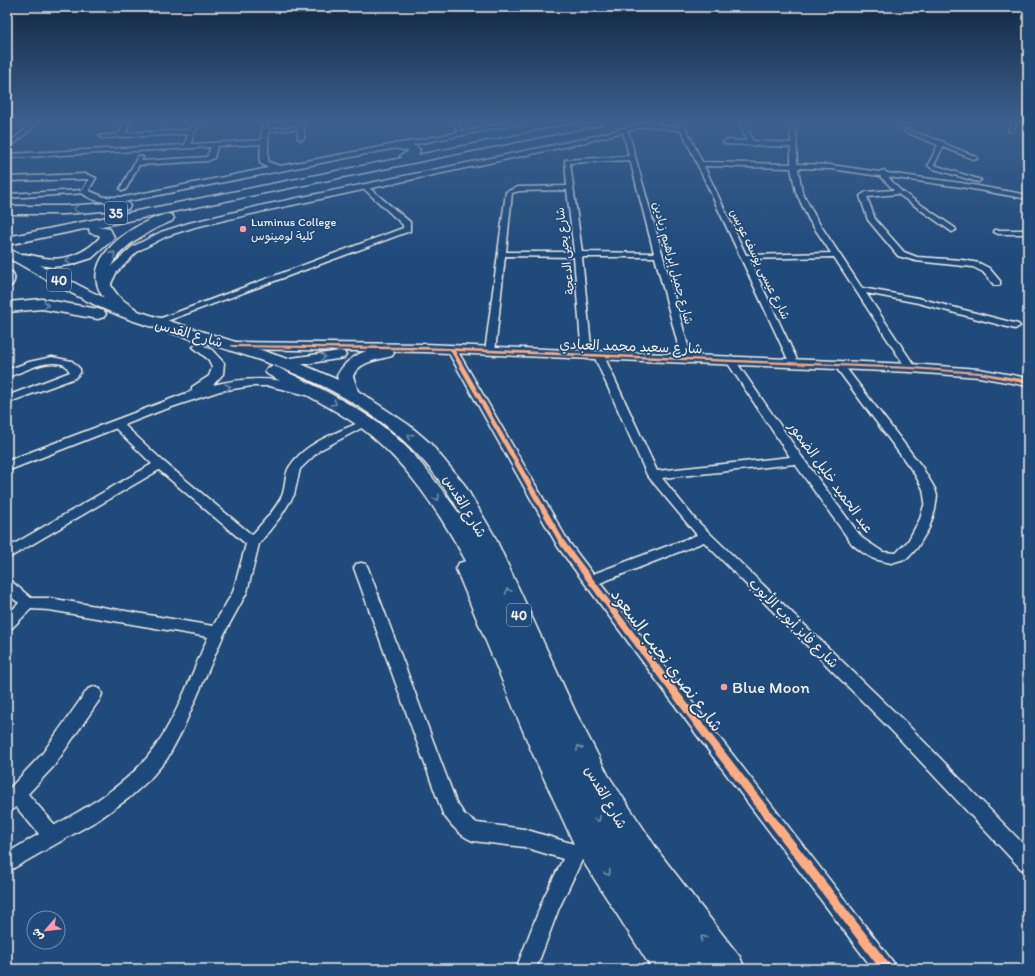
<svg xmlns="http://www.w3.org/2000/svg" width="1035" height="976" font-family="Itim,'Playpen Sans Arabic',sans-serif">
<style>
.built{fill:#345786}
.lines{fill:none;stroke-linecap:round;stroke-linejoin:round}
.minor-casing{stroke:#f4f1e8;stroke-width:3}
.tertiary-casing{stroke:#f4f1e8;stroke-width:3}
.trunk-casing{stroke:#f4f1e8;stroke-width:3}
.motorway-casing{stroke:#f4f1e8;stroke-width:3}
.minor{fill:#1f4a7a;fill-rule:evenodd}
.tertiary{fill:#1f4a7a;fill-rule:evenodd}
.trunk{fill:#1f4a7a;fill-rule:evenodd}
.motorway{fill:#1f4a7a;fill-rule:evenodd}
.cycleway-casing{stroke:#1f4a7a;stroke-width:2}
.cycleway{fill:#ffac80;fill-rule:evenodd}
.oneway{stroke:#748da6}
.poi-dot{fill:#ff9aa2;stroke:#1f4a7a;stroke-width:1.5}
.labels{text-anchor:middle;stroke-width:3.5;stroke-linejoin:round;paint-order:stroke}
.far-poi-label{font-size:12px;fill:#f4f1e8;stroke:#1f4a7a;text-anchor:start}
.far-street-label{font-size:12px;fill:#f4f1e8;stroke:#1f4a7a}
.shield{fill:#1f4a7a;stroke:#b4bfc7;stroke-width:1}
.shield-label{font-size:13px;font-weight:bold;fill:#f4f1e8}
.street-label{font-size:14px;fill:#f4f1e8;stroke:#1f4a7a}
.near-street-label{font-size:17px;fill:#f4f1e8;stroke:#1f4a7a}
.near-poi-label{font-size:17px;fill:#f4f1e8;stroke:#1f4a7a;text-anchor:start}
</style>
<rect width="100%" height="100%" fill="#1f4a7a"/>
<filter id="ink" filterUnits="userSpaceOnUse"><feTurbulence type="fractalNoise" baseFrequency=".025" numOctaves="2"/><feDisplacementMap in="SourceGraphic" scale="8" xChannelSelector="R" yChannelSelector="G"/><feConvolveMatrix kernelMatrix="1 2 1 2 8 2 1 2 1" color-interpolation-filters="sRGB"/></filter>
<g filter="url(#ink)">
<path class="built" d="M462,122H506L464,130Z"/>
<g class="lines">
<g class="minor-casing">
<path id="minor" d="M33,122H39L7,150V145Z
M125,122H131L125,133L189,130L196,122H202L194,132L191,144L264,140L267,142L264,144L217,146L214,158L208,161L139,165L126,189L123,191L120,189L138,156L143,157L141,161L207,157L211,147L7,158V154L185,145L188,134L102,138L99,136L119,134Z
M298,122H304V138L301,140L298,138V129L265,132L262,130L298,126Z
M453,122H459L463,135H459Z
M677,122H683L702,162L791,164V147L726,144L723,142L726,140L747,141L740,123L745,122L753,141L791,143L790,122H796L797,164L831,165L879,172L884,170L887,173L961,183L1028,195V199L961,187L888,177L901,191L955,228L956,230L952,232L898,194L867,197L875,219L904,252L917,257L962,260L979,263L989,268L1000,281V285H994L983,272L973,267L916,261L898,256L868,220L860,196L866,192L894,190L880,176L831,169L798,168L802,192L817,220L862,288L918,298L1018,324L1020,326L1015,329L918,303L866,293L916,368L911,371L906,368L834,257L749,259L799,364L797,366H791L682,131L644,125L647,123L680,128ZM704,166L791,168L796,192L809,220L831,253L746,255Z
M1012,122H1018L1012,131H1008Z
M620,128L628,131L692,360L687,363L682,360L655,257H582L592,356L587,359L582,356L574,257L505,256L495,352L493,354H487L485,352L506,192L518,187L567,186L565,160L629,156L623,132L617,130ZM630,160L654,253L582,252L570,163ZM567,190L574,252H506L512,193L519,191Z
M904,129L944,142L945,144L977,157V159H973L943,147L934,165L981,180L978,182L931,168L928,165L938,145L904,131Z
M86,174L96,178L87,193L7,198V194L83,190L89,179L7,181V177Z
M363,186H367L410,222V231L156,325L153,326L148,323L403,228V225L363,188Z
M995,230H1028V234H998L994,232Z
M452,347L457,350L568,541L593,574L697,535L647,475L594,356L599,353L604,356L657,471L790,457L727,362L729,360H735L802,457L862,538L883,552L896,553L908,541L920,519L925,502L923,489L914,473L835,366L840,363L843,364L922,467L935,489L937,496L935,510L929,528L917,548L908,558L891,563L874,559L862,552L852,544L795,464L662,478L695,519L905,722L1028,849V871L1021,869L893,732L704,542L600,583L893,962L896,969H873L705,746L558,547L447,350Z
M52,357L72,361L80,369V373L75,378L7,403V396L70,372L65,365C44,358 26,372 7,377V370L29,362Z
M116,420L120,421L164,462L252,535C262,523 275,510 282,496C286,487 284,474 290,466C306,442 337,433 362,421L366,420L371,423L320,450L300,469L294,495L281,516L259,544L247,592L224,634L182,731L167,759L149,780L129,798L98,820L7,872V853L39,834L16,807L7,813V791L42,754L88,689L94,687L100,689L102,694L100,699L54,766L28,794L55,825C91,805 131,782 155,747C177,716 192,673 208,637L49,610L31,609L12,628L7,630V615L19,603L7,594V581L12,582L31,598H49L213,626L233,592L246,544L159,470L7,559V548L152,464L112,425L111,423Z
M361,563L366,564L368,568L456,802L464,814L477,823L524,829L574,844L581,841L588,843L590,850L588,857L582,860L559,908L536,969H516L544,897L563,859L524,847L473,841C460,836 451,825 443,814L354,568L356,564Z"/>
</g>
<g class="tertiary-casing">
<path id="tertiary" d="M262,122H268V162L280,166L513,122H527L124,202C110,203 92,203 81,192L85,189L104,197H124L268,168L260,163Z
M650,122H661L578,144L264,211L195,227L167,236L138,251L116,273L108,290L104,291L99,288L107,270L132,247L161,232L189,223L264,205L578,140Z
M233,342L425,344L911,364L979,369L1028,378V386L979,377L911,372L425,352L229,349L227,346Z
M199,343L212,350L224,363L223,374L213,385C242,378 270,376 300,385C305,386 310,387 313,391L307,395L269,386H252L220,391L160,411L7,471V461L192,391V387L209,376L212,368L209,360L193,347Z
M340,351L344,352L346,355L344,358L284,367L278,363L284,359Z"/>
</g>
<g class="trunk-casing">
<path id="trunk" d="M7,248L92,292L125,307L264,351L299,363L338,380L337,376C346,357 371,344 392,350L394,353L392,356C377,360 360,361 353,376L358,391L409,425L430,443L464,484L494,535L575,711L608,775L661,855L740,957L745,969H652L579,855L531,750L456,569L459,563L466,561C439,512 406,461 360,427C332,407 299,391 267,374L265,371L267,368L273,366L279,368C323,390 373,412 408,449C429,471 448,498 466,523C417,428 335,383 235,352C201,341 165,332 131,320C87,304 48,280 7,257Z"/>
</g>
<g class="motorway-casing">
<path id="motorway" d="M584,122H604L599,125L98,227L110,229L114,237L112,240L92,258L70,265L52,267L13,261L11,258L13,255C24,252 33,256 44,258C66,261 86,253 100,237L99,235L90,233L89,228L7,245V237L402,158L400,156L409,151L393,148L392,146L393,144C402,142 414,143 420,150L418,155Z
M124,202L128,203L130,206L128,209L65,214H7V206H65Z
M167,214L172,215L174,218L172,221C149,230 89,261 116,293C123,303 137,307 144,317L142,320C131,323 126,317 118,311C63,272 125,225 167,214Z
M7,271L12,272C15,276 15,281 12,285L7,287Z
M42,299L98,309L104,311L106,314L104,317L98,319L42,309L7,312V302Z"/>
</g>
<use href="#minor" class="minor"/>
<use href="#tertiary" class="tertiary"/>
<use href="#trunk" class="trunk"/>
<use href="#motorway" class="motorway"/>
<g class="cycleway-casing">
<path id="cycleway" d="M231,345L425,347L911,367L979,372L1028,380V384L979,374L911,369L455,351L565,542L714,738L890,965L891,969H880L708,744L561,546L450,350L233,347L231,346Z"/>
</g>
<use href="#cycleway" class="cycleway"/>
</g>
<defs><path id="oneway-chevron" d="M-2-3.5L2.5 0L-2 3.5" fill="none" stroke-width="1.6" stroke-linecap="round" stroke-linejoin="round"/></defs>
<g class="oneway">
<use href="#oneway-chevron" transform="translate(76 209) rotate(177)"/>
<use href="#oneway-chevron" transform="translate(113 254) rotate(-51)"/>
<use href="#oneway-chevron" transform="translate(68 261) rotate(172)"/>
<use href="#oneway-chevron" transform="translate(46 305) rotate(5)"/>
<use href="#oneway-chevron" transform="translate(323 357) rotate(-8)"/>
<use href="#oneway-chevron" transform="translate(228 387) rotate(-12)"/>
<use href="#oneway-chevron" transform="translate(334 403) rotate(31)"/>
<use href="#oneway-chevron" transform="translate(410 436) rotate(-138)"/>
<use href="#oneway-chevron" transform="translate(437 498) rotate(57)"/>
<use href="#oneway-chevron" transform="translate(508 591) rotate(-114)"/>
<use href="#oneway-chevron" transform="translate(579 748) rotate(-116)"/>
<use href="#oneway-chevron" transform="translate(598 819) rotate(62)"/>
<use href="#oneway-chevron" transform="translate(608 873) rotate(58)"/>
<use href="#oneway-chevron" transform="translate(703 938) rotate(-127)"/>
</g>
</g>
<linearGradient id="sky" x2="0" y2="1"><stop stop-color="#112943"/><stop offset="0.47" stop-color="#3c608d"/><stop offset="1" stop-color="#3c608d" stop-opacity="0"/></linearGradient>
<rect width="1035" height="259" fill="url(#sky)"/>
<g class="poi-dot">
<circle cx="243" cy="229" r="4"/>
<circle cx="724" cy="687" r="4"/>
</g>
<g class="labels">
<g class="far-poi-label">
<text x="251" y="226">Luminus College<tspan x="251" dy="14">كلية لومينوس</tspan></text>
</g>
<g class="far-street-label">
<text transform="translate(565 251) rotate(-97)" y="4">شارع يحيى الدعجة</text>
<text transform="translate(673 263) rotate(75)" y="4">شارع جميل إبراهيم زيادين</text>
<text transform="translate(760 264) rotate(64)" y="4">شارع عيسى يوسف عويس</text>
</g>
<g class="shield">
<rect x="105" y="202" width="22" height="22" rx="3"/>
<rect x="47" y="269" width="24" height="22" rx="3"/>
<rect x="507" y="604" width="24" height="22" rx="3"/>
</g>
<g class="shield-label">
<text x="116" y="218">35</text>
<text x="59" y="285">40</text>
<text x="519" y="620">40</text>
</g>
<g class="street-label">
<text transform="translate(189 333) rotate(16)" y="5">شارع القدس</text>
<text transform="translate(631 346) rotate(2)" y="5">شارع سعيد محمد العبادي</text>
<text transform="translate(831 477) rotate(54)" y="5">عبد الحميد خليل الضمور</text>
<text transform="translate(465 506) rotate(59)" y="5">شارع القدس</text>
<text transform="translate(794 623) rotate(45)" y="5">شارع فايز أيوب الأيوب</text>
<text transform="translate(606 797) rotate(60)" y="5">شارع القدس</text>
</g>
<g class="near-street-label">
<text transform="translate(667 660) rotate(53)" y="6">شارع نصري نجيب السعود</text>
</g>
<g class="near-poi-label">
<text x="732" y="693">Blue Moon</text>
</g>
</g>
<rect width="1035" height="976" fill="none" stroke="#1f4a7a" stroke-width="24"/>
<rect x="12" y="12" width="1011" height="952" fill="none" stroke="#f4f1e8" stroke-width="1.5" filter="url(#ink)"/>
<g transform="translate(46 930) rotate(242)"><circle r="19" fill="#1f4a7a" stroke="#748da6"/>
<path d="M0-3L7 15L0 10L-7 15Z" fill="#ff9aa2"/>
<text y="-6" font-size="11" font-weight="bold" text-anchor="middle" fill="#f4f1e8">ش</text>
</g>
</svg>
